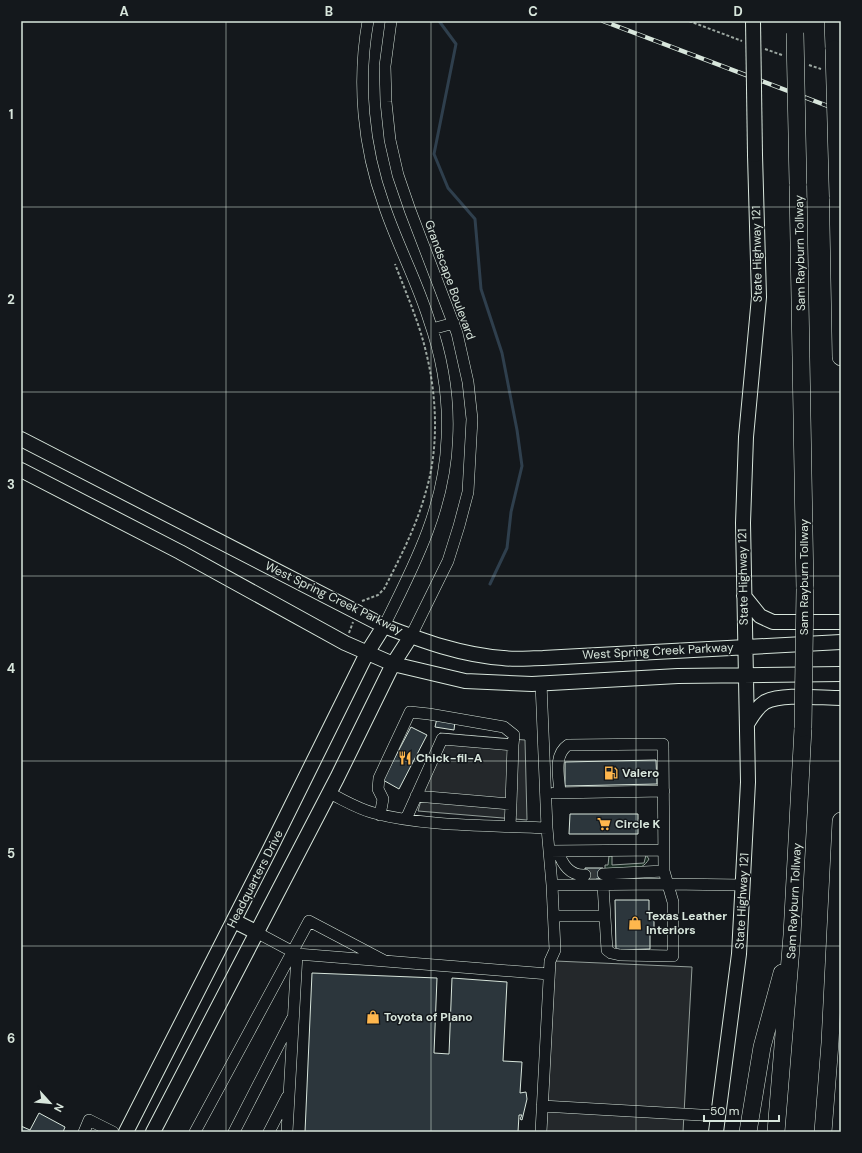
<svg xmlns="http://www.w3.org/2000/svg" width="862" height="1153" font-family="'DM Sans',sans-serif">
<style>
.green{fill:#1a2d24;stroke:#939e99}
.parking{fill:#24282b;stroke:#939e99}
.lines{fill:none;stroke-linecap:round;stroke-linejoin:round}
.stream{stroke:#2f3f4d;stroke-width:3}
.building{fill:#2c363c;stroke:#d8e6dc}
.minor-tunnel{stroke:#313739;stroke-width:11;stroke-dasharray:11 5.5;stroke-linecap:butt}
.minor-casing{stroke:#d8e6dc;stroke-width:12}
.major-casing{stroke:#d8e6dc;stroke-width:16}
.highway-casing{stroke:#d8e6dc;stroke-width:18}
.path{stroke:#9da8a2;stroke-width:2;stroke-dasharray:3 2;stroke-linecap:butt}
.minor{stroke:#14181c;stroke-width:11}
.major{stroke:#14181c;stroke-width:14}
.highway{stroke:#14181c;stroke-width:17}
.rail-casing{stroke:#d8e6dc;stroke-width:4.5}
.rail{stroke:#14181c;stroke-width:3;stroke-dasharray:9;stroke-linecap:butt}
.major-bridge-casing{stroke:#d8e6dc;stroke-width:16;stroke-linecap:butt}
.highway-bridge-casing{stroke:#d8e6dc;stroke-width:18;stroke-linecap:butt}
.major-bridge{stroke:#14181c;stroke-width:14}
.highway-bridge{stroke:#14181c;stroke-width:17}
.grid{fill:none;stroke:#d8e6dc;stroke-width:1;stroke-opacity:0.55}
.labels{text-anchor:middle;stroke-width:3;stroke-linejoin:round;paint-order:stroke}
.street-label{font-size:12px;fill:#d8e6dc;stroke:#14181c}
.poi-label{font-size:12px;font-weight:bold;fill:#d8e6dc;stroke:#14181c;text-anchor:start}
.neatline{fill:none;stroke:#d8e6dc;stroke-width:1.5}
.grid-label{font-size:13px;text-anchor:middle;font-weight:bold;fill:#d8e6dc}
</style>
<rect width="100%" height="100%" fill="#14181c"/>
<path class="green" d="M609,856H612V865L644,863L646,855L649,859C641,874 619,870 605,871V865H608Z"/>
<path class="parking" d="M440,733L525,740L527,820L418,811Z
M555,961L692,967L683,1132H546Z"/>
<g class="lines">
<path class="stream" d="M439,21L456,44L434,154L448,188L475,219L481,289L502,353L517,430L522,466L511,512L507,548L490,584"/>
</g>
<path class="building" d="M437,718L455,721L454,730L435,727Z
M411,727L427,735L399,789L383,780Z
M656,760L657,784L565,786V762Z
M570,814H638V834H569Z
M585,868H603V879H585Z
M615,900H649V916L654,915V930H650V949L616,950Z
M312,973L437,978L434,1053L449,1054L452,978L507,982L503,1061L522,1062L520,1093L526,1092L527,1099L522,1120L520,1119L522,1115H519L518,1132H305Z
M39,1113L65,1127L63,1132H21V1126L30,1130Z"/>
<g class="lines">
<path class="minor-tunnel" d="M585,875L603,874"/>
<g class="minor-casing">
<path id="minor" d="M368,21C357,82 363,147 384,205C397,244 417,281 429,320C442,357 449,399 447,438C445,507 414,566 384,626
M391,21L385,66L386,102L390,140L398,175L410,210L457,333L468,382L472,419L468,492L459,526L448,561L411,636
M432,329L454,323
M541,683L547,828L552,885L667,884L743,885
M329,793C344,800 358,809 374,813C426,827 492,825 547,828
M554,793L664,791
M560,793C559,777 553,755 568,745L663,744L664,871L673,902V956L620,955L611,953L607,950L603,885
M380,815L383,799L378,789L379,778L410,712L429,714L504,727L514,735L513,745
M406,819L442,739L513,745L511,804L416,796
M510,826L511,804
M549,851L663,850
M558,851C562,864 570,876 585,875
M603,874L664,871
M554,916H605
M256,932L297,954L549,974
M542,1106L718,1116
M84,1132L89,1120L113,1132
M195,1132L309,921L385,961
M234,1132L292,1019
M269,1132L287,1097
M287,1132L297,954
M541,1132L550,961L555,950L552,885"/>
</g>
<g class="major-casing">
<path id="major" d="M21,439L384,626C423,641 461,655 503,658C516,660 530,658 543,658L841,642
M21,470L180,552L345,643L393,664L465,681L532,684L678,676L841,674
M744,596L760,616L773,622H841
M747,724C752,716 757,707 765,702C783,693 820,698 841,698
M234,921L256,932
M126,1132L270,849L367,653L384,626
M153,1132L337,778L393,664L411,636
M716,1132L739,954L748,782L743,523L746,437L759,297L755,155"/>
</g>
<g class="highway-casing">
<path id="highway" d="M833,21L834,49
M798,184L805,589
M838,197L841,357
M748,1132L762,1047L782,973
M776,1132L792,935L803,728
M823,1132L830,1043L841,821"/>
</g>
<path class="path" d="M689,21L742,41
M765,49L782,55
M809,65L821,69
M362,601L378,595L384,589C400,558 417,525 426,491C439,448 437,396 426,352C419,322 406,293 395,264
M349,633L353,622"/>
<use href="#minor" class="minor"/>
<use href="#major" class="major"/>
<use href="#highway" class="highway"/>
<g class="rail-casing">
<path id="rail" d="M603,21L841,111"/>
</g>
<use href="#rail" class="rail"/>
<g class="major-bridge-casing">
<path id="major-bridge" d="M753,21L755,155"/>
</g>
<g class="highway-bridge-casing">
<path id="highway-bridge" d="M795,33L798,184
M834,49L838,197
M803,728L805,589"/>
</g>
<use href="#major-bridge" class="major-bridge"/>
<use href="#highway-bridge" class="highway-bridge"/>
</g>
<path class="grid" d="M226,21V1132M431,21V1132M636,21V1132M21,207H841M21,392H841M21,576H841M21,761H841M21,946H841"/>
<defs>
<g id="restaurant-bare" transform="scale(1.08)"><path d="M-5-6h1v4h1v-4h1v4h1v-4h1v5L-1.5 .5V6h-2V.5L-5-1ZM5-6V6H3V1.5H1.5Q1.5-4 5-6Z" fill="#ffb74d" stroke="#14181c" stroke-width="2.5" paint-order="stroke"/></g>
<g id="fuel-bare" transform="scale(1.08)"><path d="M-5.5-6h7V0h2V4h1.3V-2.5L3-4.5l.8-.8L6-3V5H2.5V1h-1V6h-7ZM-4.2-4.7v3.2H.2V-4.7Z" fill="#ffb74d" stroke="#14181c" stroke-width="2.5" paint-order="stroke"/></g>
<g id="supermarket-bare" transform="scale(1.08)"><path d="M-6-5.5h2.5l.6 2H6L4.5 2H-2.5L-4.4-4H-6ZM-1.5 3.2a1.3 1.3 0 1 0 .1 0ZM3 3.2a1.3 1.3 0 1 0 .1 0Z" fill="#ffb74d" stroke="#14181c" stroke-width="2.5" paint-order="stroke"/></g>
<g id="shop-bare" transform="scale(1.08)"><path d="M-5-2.5h2.3a2.7 3.5 0 0 1 5.4 0H5L5.5 6h-11ZM-1.5-2.5h3a1.5 2.3 0 0 0-3 0Z" fill="#ffb74d" stroke="#14181c" stroke-width="2.5" paint-order="stroke"/></g>
</defs>
<g fill-rule="evenodd">
<use href="#restaurant-bare" x="405" y="758"/>
<use href="#fuel-bare" x="611" y="773"/>
<use href="#supermarket-bare" x="604" y="824"/>
<use href="#shop-bare" x="635" y="923"/>
<use href="#shop-bare" x="373" y="1017"/>
</g>
<g class="labels">
<g class="street-label">
<text transform="translate(800 253) rotate(-91)" y="4">Sam Rayburn Tollway</text>
<text transform="translate(757 254) rotate(-91)" y="4">State Highway 121</text>
<text transform="translate(450 280) rotate(70)" y="4">Grandscape Boulevard</text>
<text transform="translate(743 577) rotate(-91)" y="4">State Highway 121</text>
<text transform="translate(804 577) rotate(-90)" y="4">Sam Rayburn Tollway</text>
<text transform="translate(334 598) rotate(26)" y="4">West Spring Creek Parkway</text>
<text transform="translate(658 651) rotate(-3)" y="4">West Spring Creek Parkway</text>
<text transform="translate(255 879) rotate(-63)" y="4">Headquarters Drive</text>
<text transform="translate(742 901) rotate(-87)" y="4">State Highway 121</text>
<text transform="translate(794 901) rotate(-87)" y="4">Sam Rayburn Tollway</text>
</g>
<g class="poi-label">
<text x="416" y="762">Chick-fil-A</text>
<text x="622" y="777">Valero</text>
<text x="615" y="828">Circle K</text>
<text x="646" y="920">Texas Leather<tspan x="646" dy="14">Interiors</tspan></text>
<text x="384" y="1021">Toyota of Plano</text>
</g>
</g>
<rect width="862" height="1153" fill="none" stroke="#14181c" stroke-width="44"/>
<g transform="translate(50 1103) rotate(117)" stroke="#14181c" stroke-width="3" paint-order="stroke">
<path d="M0-3L7 15L0 10L-7 15Z" fill="#d8e6dc"/>
<text y="-6" font-size="11" font-weight="bold" text-anchor="middle" fill="#d8e6dc">N</text>
</g>
<path d="M704 1115v6h75v-6" fill="none" stroke="#d8e6dc" stroke-width="2"/>
<text x="710" y="1115" font-size="12" fill="#d8e6dc" stroke="#14181c" stroke-width="3" paint-order="stroke">50 m</text>
<rect x="22" y="22" width="818" height="1109" class="neatline"/>
<g class="grid-label">
<text x="124" y="16">A</text>
<text x="329" y="16">B</text>
<text x="533" y="16">C</text>
<text x="738" y="16">D</text>
<text x="11" y="119">1</text>
<text x="11" y="304">2</text>
<text x="11" y="489">3</text>
<text x="11" y="673">4</text>
<text x="11" y="858">5</text>
<text x="11" y="1043">6</text>
</g>
</svg>
